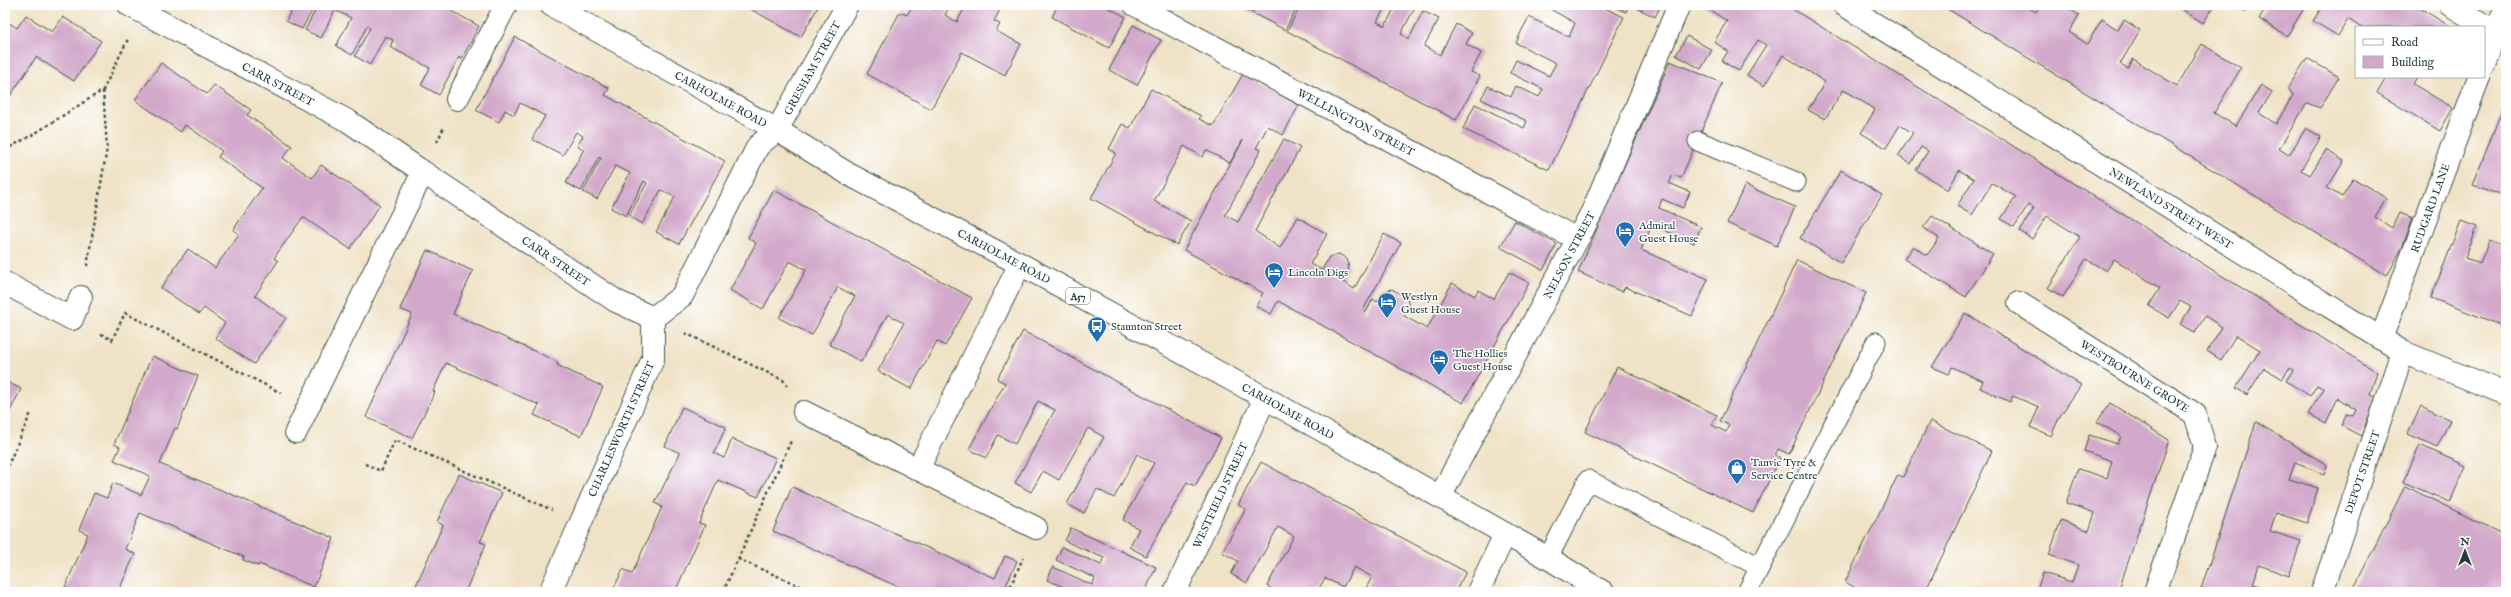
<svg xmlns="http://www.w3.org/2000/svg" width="2511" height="597" font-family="'IM FELL English',serif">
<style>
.building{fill:#d3a9cb}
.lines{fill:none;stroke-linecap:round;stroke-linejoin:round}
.lane-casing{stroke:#3e564a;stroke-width:21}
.street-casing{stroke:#3e564a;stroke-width:24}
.primary-casing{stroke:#3e564a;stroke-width:24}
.path{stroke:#3e564a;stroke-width:2.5;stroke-dasharray:3 3;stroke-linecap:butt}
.lane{stroke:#fff;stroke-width:19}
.street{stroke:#fff;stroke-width:22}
.primary{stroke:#fff;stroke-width:22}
.labels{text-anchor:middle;stroke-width:3;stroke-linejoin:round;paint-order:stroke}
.shield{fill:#fff;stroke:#627771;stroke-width:1}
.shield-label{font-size:10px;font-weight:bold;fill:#1f3d34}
.street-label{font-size:11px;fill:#1f3d34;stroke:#fff}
.poi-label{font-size:11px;fill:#1f3d34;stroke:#fff;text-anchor:start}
</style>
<rect width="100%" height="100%" fill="#fff"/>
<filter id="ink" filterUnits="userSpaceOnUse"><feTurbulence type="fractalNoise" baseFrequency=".025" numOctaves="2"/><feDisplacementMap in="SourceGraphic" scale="8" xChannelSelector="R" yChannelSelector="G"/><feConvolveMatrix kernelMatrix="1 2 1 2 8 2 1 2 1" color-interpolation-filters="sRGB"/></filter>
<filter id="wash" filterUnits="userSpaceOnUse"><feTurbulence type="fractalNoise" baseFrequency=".012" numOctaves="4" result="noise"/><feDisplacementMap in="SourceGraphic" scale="16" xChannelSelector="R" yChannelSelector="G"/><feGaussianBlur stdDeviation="0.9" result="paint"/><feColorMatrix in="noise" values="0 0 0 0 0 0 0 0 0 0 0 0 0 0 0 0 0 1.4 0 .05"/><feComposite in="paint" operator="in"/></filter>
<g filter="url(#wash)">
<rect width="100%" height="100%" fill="#f0e2c6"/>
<g id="blocks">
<path class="building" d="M294,5H315L302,29L286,21Z
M318,5H440L479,26L462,59L459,57L439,95L421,85L430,68L390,47L393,40L385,36L370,65L355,56L370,28L367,26L352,55L336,46L351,18L335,10L321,38L305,30Z
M743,5H819L801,37Z
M913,5H926L935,10L937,5H950L945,15L957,22L966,5L1002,6L994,21L1000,24L996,31L1021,44L1005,75L962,52L931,109L867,74L900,12L907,15Z
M1058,5H1103L1126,17L1109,48L1052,17Z
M1237,5H1298L1285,30Z
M1301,5H1386L1377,22L1385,26L1396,5H1411L1415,7L1401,34L1409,39L1423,11L1439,19L1424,46L1440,55L1456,24L1472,33L1466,44L1481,53L1471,72L1480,76L1456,120L1287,31Z
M1543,5H1598L1624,17L1549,170L1463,129L1475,104L1524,128L1527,121L1481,99L1488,86L1511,97L1516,86L1539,97L1543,89L1510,73L1516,60L1549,76L1556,63L1516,43L1522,30L1529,17L1569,37L1575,23Z
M1611,5H1629L1626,12Z
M1631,5H1661L1655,17Z
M1702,5H1786L2377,372L2370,394L2376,398L2361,436L2342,426L2346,414L2353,416L2356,410L2338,398L2326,423L2308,414L2324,389L2317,385L2310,396L2286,381L2293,370L2289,368L2283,379L2264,368L2247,395L2236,388L2260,350L2236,335L2221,360L2207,351L2222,327L2205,316L2195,333L2180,324L2191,307L2180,301L2169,318L2149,306L2160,288L2114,259L2106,271L2086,259L2063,297L2048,288L2080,237L2047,216L2032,239L2020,231L2034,208L2028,205L2014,227L2001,219L2016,197L1992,183L1972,215L1957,206L1974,179L1959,170L1948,190L1916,170L1928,151L1921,147L1911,164L1898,156L1913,133L1900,125L1886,148L1861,133L1875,110L1851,94L1843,90L1825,119L1808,110L1825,82L1783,55L1764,86L1747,75L1766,45L1758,40L1739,71L1722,61L1728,51L1714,42L1727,21Z
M1941,5H2024L2036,12L2040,5H2063L2079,15L2069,32L2087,44L2102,19L2118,30L2124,20L2140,30L2120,64L2128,68L2133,59L2177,86L2202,44L2241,68L2214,113L2236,126L2261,85L2272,92L2259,113L2276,124L2293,95L2288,88L2307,58L2339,77L2320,108L2307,103L2279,149L2289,155L2306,128L2321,137L2301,170L2310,175L2326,150L2344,161L2327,188L2342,197L2353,178L2386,198L2375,217L2392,228L2399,213L2413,218L2402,248L2387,276Z
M2175,5H2215L2203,23Z
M2235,5H2248L2245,11Z
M2267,5H2306L2287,36L2259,19Z
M2323,5H2415L2451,27H2360L2348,19L2338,36L2313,21Z
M26,15L52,32L63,17L101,41L74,81L36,57L5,104V20L17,28Z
M1133,25L1161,40L1137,85L1109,70Z
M1687,36L1712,50L1701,69L1676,55Z
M515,37L609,88L605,95L725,161L679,244L656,232L675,197L661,190L642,224L629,216L647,183L644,181L626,216L611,208L630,173L615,166L597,199L583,192L601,158L599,157L581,191L566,183L584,149L577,146L583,136L576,132L563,155L532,139L545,116L520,103L514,115L505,110L499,122L476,110Z
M1670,61L1722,83L1681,178L1673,175L1669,183L1690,192L1683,208L1662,199L1659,208L1701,227L1694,243L1652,225L1641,250L1708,279L1692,316L1625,287L1622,292L1578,272Z
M161,63L207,94L214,85L251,110L247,115L292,146L283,158L312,178L321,165L380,205L350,249L303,217L274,258L278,261L255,296L286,318L254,364L215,338L225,323L204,308L199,314L161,288L188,249L215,268L239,234L233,230L262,188L218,157L222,151L193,130L185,125L181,132L135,100Z
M1243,74L1299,105L1283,135L1268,126L1256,148L1261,150L1225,215L1238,222L1284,139L1300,148L1255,231L1280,248L1298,217L1327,234L1310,264L1322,270L1329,257L1339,254L1347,259L1349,268L1342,281L1354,289L1384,234L1401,243L1363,310L1366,312L1373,299L1377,302L1383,292L1392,289L1407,298L1409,307L1404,316L1427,329L1452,283L1475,296L1478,290L1494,299L1509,272L1529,283L1463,403L1278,301L1271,314L1256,306L1263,293L1184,250L1243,140L1230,163L1206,150L1203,157L1184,146L1154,201L1191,221L1177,245L1091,198L1116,153L1109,149L1122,124L1130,128L1151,89L1201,116L1199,119L1213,126Z
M2387,77H2417L2413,84L2453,108L2440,131L2377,93Z
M2506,99V197L2473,185Z
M1841,170L1882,195L1841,263L1800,238Z
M1745,185L1795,207L1777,246L1727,223Z
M774,190L972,298L945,346L937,341L911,389L878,371L904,323L896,319L888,314L861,362L829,344L855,296L847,292L838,287L812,335L779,318L806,270L797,265L789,261L763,309L730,290L756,243L748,238Z
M1932,216L1993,254L1966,297L1904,259L1913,246L1927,255L1933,247L1939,238L1923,228Z
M1515,221L1557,244L1543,270L1500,247Z
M2461,221L2477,227L2465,258L2480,263L2489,241L2506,247V327L2431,298Z
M427,250L473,271L453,314L558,362L557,365L603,387L581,436L534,415L539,405L446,363L433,391L435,392L412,438L366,417L412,314L400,309Z
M1797,260L1866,293L1789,454L1778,449L1775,455L1780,458L1753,513L1585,432L1617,367L1717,415L1712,425L1726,432L1729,425L1720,421Z
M1965,313L2081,385L2060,416L2051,436L2030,427L2039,407L2013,396L2010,402L1980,388L1983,381L1952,367L1949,374L1932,367Z
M1023,331L1221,438L1195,486L1187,482L1146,556L1129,547L1139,529L1123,520L1154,463L1137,454L1114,498L1097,489L1084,513L1067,504L1104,437L1088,428L1059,480L1043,471L1031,492L1015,483L1055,410L1038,401L1015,444L998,435L986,458L969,449L1005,383L997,379Z
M152,356L198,376L177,429L175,428L160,464L334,538L314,587L259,564L258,566L243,560L244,557L140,513L125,549L135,554L118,592H63L88,534L79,530L94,493L107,498L113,483L141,495L150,476L114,460L120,447L114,444Z
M5,381L21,389L5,421Z
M2110,403L2169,440L2118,592H2036L2043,573L2072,582L2078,565L2049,555L2061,520L2089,531L2095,513L2066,503L2078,469L2107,478L2112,461L2084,451L2089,435L2118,444L2121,436L2097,422Z
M2421,406L2450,420L2437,447L2408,434Z
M682,407L726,427L714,453L724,458L732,439L776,458L758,497L718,480L699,523L705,525L675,592H612L623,569L632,574L662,507L655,503L680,453L665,446Z
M1930,421L1992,451L1925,592H1856L1858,589L1845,582L1898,475L1903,477Z
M2256,422L2327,465L2324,474L2295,463L2289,479L2318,488L2307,523L2276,513L2270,531L2301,541L2289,576L2259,565L2253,584L2279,592H2200Z
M2420,445L2466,466L2450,502L2403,482Z
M1261,462L1466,572L1455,592H1364L1372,577L1354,567L1343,587L1325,578L1317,592H1277L1267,586L1294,536L1278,527L1247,583L1231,574L1238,561L1222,552L1246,509L1238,505Z
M459,474L502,493L480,542L486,544L465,592H413L443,525L437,522Z
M2405,486L2506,536V592H2352Z
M792,487L995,578L1005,556L1017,561L1003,592H910L773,531Z
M1071,528L1156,567L1145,592H1075L1047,580L1053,567L1092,585L1095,578L1056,560L1062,547L1101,565L1104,558L1065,541Z"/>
</g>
</g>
<g filter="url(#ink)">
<use href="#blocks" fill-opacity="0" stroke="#3e564a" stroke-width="1"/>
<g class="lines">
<g class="lane-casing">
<path id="lane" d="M1698,141L1796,182
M1548,558L1588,480L1760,567
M1747,592L1876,342"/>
</g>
<g class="street-casing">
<path id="street" d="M129,5L348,121L423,172L296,432
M1135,5L1577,239
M1844,5L2403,352L2506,394
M2450,5L2496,32
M2484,64L2506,6
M457,99L506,5
M423,172L616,301L653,318
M5,283L72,319L81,297
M2019,303L2195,414L2205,447L2155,592
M653,318L682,296L758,146L777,130L847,5
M2381,339L2479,77
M804,412L918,469L1020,264
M918,469L1036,528
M1440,497L1593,210L1679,5
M550,592L653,359V318
M1175,592L1265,398
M1478,592L1505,534
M2322,592L2403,352"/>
</g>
<g class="primary-casing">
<path id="primary" d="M551,5L777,130L850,175L1020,264L1265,398L1548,558L1603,592"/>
</g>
<path class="path" d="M437,142L444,127
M5,150L34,134L103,90L128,39
M87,266L107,148L103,90
M685,333L783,380L787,386
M101,334L112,340L125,313L281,393
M365,464L381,471L395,440L552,510
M5,472L31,413
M738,559L814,592
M723,592L791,441
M1008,592L1023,558"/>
<use href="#lane" class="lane"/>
<use href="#street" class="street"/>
<use href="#primary" class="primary"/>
</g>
</g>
<defs>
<g id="hotel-pin" transform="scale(1)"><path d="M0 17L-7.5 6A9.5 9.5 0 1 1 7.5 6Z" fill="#1f6fb2" stroke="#fff"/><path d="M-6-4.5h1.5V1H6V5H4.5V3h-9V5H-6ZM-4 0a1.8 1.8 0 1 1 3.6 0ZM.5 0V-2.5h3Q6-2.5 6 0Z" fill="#fff"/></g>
<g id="bus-pin" transform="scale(1)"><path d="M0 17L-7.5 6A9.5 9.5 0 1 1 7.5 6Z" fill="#1f6fb2" stroke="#fff"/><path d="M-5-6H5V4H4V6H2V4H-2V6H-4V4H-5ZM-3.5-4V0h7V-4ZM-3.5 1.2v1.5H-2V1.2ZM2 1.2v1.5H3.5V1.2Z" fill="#fff"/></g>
<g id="shop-pin" transform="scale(1)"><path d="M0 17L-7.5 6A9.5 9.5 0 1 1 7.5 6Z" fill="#1f6fb2" stroke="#fff"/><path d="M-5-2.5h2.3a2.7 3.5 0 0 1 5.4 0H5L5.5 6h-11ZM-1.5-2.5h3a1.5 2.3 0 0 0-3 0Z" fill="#fff"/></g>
</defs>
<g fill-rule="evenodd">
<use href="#hotel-pin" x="1625" y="231"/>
<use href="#hotel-pin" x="1274" y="272"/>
<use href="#hotel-pin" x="1387" y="302"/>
<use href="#bus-pin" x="1097" y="326"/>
<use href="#hotel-pin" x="1439" y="359"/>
<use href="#shop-pin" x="1737" y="468"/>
</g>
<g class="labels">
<rect class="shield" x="1066" y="288" width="24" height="16" rx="3"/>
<g class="shield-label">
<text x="1078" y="300">A57</text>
</g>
<g class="street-label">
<text transform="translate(812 68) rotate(-61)" y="4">GRESHAM STREET</text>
<text transform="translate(278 84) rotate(28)" y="4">CARR STREET</text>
<text transform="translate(721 99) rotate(29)" y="4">CARHOLME ROAD</text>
<text transform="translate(1356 122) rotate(28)" y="4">WELLINGTON STREET</text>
<text transform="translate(2171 208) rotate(32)" y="4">NEWLAND STREET WEST</text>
<text transform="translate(2430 208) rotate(-70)" y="4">RUDGARD LANE</text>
<text transform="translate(1569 255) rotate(-62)" y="4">NELSON STREET</text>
<text transform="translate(1004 256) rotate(28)" y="4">CARHOLME ROAD</text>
<text transform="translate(556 261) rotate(34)" y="4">CARR STREET</text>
<text transform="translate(2135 376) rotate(32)" y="4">WESTBOURNE GROVE</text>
<text transform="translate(1288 411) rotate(29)" y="4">CARHOLME ROAD</text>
<text transform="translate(621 429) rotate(-66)" y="4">CHARLESWORTH STREET</text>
<text transform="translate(2362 472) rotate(-71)" y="4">DEPOT STREET</text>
<text transform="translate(1220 495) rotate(-65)" y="4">WESTFIELD STREET</text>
</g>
<g class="poi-label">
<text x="1639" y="229">Admiral<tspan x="1639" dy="13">Guest House</tspan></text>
<text x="1288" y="276">Lincoln Digs</text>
<text x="1401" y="300">Westlyn<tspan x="1401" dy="13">Guest House</tspan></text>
<text x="1111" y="330">Staunton Street</text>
<text x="1453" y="357">The Hollies<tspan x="1453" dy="13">Guest House</tspan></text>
<text x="1751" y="466">Tanvic Tyre &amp;<tspan x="1751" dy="13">Service Centre</tspan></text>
</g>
</g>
<rect width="2511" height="597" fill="none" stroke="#fff" stroke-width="20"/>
<rect x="2355" y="26" width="130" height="52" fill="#ffffff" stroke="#a5b1ae"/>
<rect x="2363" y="39" width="20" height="6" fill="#ffffff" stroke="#a5b1ae"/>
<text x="2391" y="46" font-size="12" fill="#1f3d34">Road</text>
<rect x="2363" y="56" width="20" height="12" fill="#d3a9cb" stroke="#a5b1ae"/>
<text x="2391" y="66" font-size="12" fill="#1f3d34">Building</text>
<g transform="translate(2465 551)" stroke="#ffffff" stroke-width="3" paint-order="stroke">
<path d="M0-3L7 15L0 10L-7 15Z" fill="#1f3d34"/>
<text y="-6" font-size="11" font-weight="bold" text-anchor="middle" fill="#1f3d34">N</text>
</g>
</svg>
